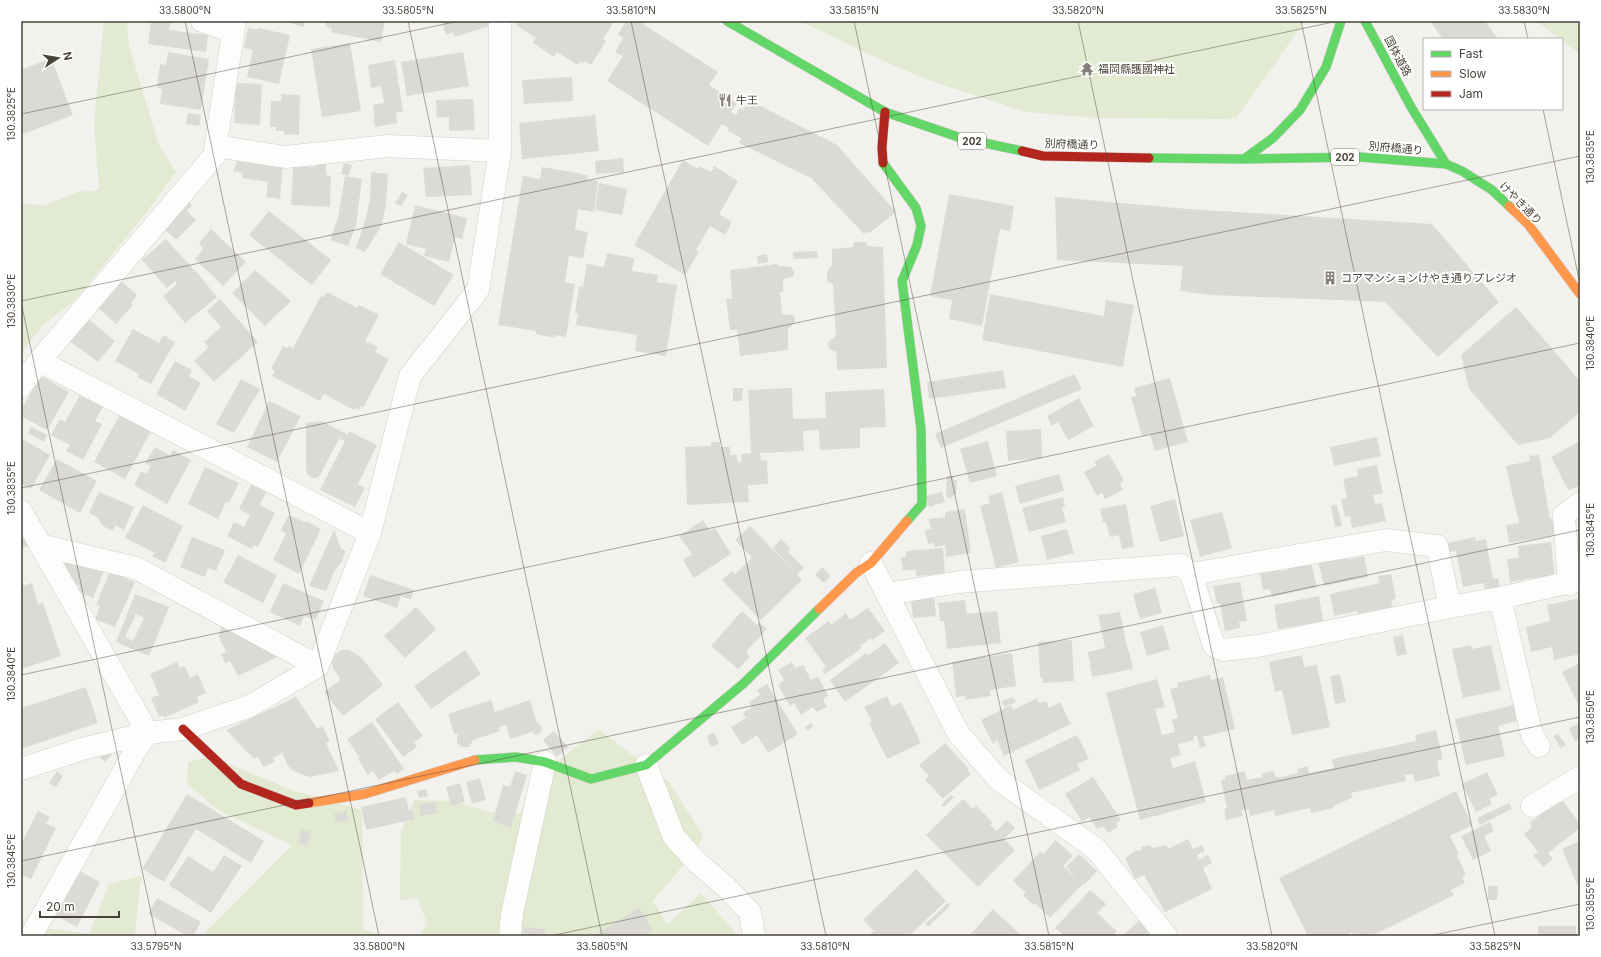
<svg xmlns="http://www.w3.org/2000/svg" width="1601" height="957" font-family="Inter,'Noto Sans JP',sans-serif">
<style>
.green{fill:#e2ead1}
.building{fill:#dcdad7;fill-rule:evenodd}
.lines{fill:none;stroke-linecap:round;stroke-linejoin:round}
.street-casing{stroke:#d1cfcc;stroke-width:23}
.fast-casing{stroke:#d1cdc6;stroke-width:10}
.slow-casing{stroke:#d1cdc6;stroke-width:10}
.jam-casing{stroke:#d1cdc6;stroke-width:10}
.street{stroke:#fdfdfc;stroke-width:22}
.fast{stroke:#63d668;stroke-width:9}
.slow{stroke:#ff974d;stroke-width:9}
.jam{stroke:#b3261e;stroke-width:9}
.ticks{fill:none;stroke:#49423a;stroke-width:1;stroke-opacity:0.45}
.labels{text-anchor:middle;stroke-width:4;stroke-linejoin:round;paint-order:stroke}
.shield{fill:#fff;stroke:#807b75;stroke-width:1}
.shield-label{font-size:10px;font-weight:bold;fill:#49423a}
.street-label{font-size:11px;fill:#49423a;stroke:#fff}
.poi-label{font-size:11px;fill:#49423a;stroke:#fff;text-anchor:start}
.neatline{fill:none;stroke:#49423a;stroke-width:1.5}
.ticks-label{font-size:10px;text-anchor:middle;fill:#49423a}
</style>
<rect width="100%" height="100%" fill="#f3f1ee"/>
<path class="green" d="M104,21H127L129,45L158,143L176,172L147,212L75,300L42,326L21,353V204L46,205L78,192L99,190L94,124Z
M800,21H1305L1237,117L1227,119L1098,118L1026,112L928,80L877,58Z
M1536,21H1580V54Z
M598,729L670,783L703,836L696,850L653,901L668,924L701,893L738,936H420L427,923L417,898L400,900L401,832L414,800L453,801L489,812L520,813L544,796L560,760Z
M211,756L291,790L362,810L363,928L380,936H202L292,845L218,810L187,784L188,762Z
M141,876L135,936H21V925L89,934L109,884Z"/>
<path class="building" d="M151,21L170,23L169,30L208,35L206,52L148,44Z
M283,21H305L304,27Z
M326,21H385L381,42L331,32L332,28L326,27Z
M442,21H488L489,26L455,37L453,32L446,35Z
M515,21H609L613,23L603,39L606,41L591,65L585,61L583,63L580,61L578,65L557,52L554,57L533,43L536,38L516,25L518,23Z
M626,21H638L718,72L709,85L737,103L731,112L736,115L740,108L743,110L751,97L758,101L755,103L837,145L896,212L869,233L866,232L864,234L811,178L739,143L741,138L727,130L729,128L722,124L708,146L607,81L623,56L615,52L623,38L618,34Z
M1430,21H1485L1498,39H1443Z
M248,28L258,30V28L290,35L279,84L247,77L253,50L244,48Z
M350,43L361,111L322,117L311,49Z
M168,52L209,59L201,110L160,104L162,89L157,88L160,64L166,65Z
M463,52L469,86L407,96L401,62Z
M51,58L73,115L21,135V70Z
M395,60L403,112H396L397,123L375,127L373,105L384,103L381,86L371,88L368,65Z
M572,77L573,101L524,104L522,80Z
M233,83L262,84L260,125L234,123L235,94H233Z
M281,94L300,95L299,135L284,134V131H276V127H270L271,101H281Z
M473,99L475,130L449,131V117L437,118L436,100Z
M188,113L201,115L199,126L186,124Z
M595,115L599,151L522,159L519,123Z
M623,158L624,172L596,174L595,161Z
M683,160L698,169L700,166L711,172L714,166L738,181L719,214L732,222L725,235L710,226L696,250L699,252L685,275L634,245Z
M237,161L261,164L283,163L280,199L266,197L268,182L242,178V173L233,171Z
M315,163L326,164V175L331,176L330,207L291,205L293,166L315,167Z
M344,163L352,165L348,176L341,174Z
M470,165L472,195L426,197L423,168Z
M542,167L588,175L587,179L598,181L594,212L578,209L575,230L588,232L583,258L569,256L565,282L575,284L566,337L556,335L555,338L536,334V331L498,325L523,176L540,179Z
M371,172L388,174L386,204L382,225L365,252L356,248L366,218L370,198Z
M345,176L362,179L356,225L348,246L330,240L338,218Z
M599,183L627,189L622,215L595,210Z
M402,192L408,195L401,206L395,203Z
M183,194L192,205L187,211L196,220L176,240L158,223Z
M949,194L1014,206L1010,231L1000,229L982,326L949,319L952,300L930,296Z
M1055,197L1188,209L1432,224L1499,302L1438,357L1385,302L1211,295L1180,291L1183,266L1057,260Z
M415,205L467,218L462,239L455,237L449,262L424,256L426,249L406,244Z
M269,211L331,260L312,285L249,235Z
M211,229L246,262L223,286L195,259L203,249L199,243Z
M166,239L194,270H195L217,297L185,323L163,296L177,284L175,281L167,288L142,260Z
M399,242L454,275L434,306L380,274Z
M854,242H866L867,246L883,247L887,368L837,370L836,352L829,349L828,342L836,336L833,284L827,281V272L832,265V249L853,247Z
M817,251L818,258L794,259L793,252Z
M607,253L634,258L632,271L658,275L657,282L677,285L666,356L635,351L637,335L576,325L578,314L575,313L579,286L583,287L587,264L604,267Z
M767,254L768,262L758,264L757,256Z
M777,264L779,266L791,267L794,272V275L792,277L783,279V292H780L782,314L791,315L794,316L795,321L791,327L788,328V350L740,356L737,330H730L726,299H732L730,270Z
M255,270L291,301L265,326L232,293Z
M119,279L137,295L131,303L133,305L116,324L96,306Z
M327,292L357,308L359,305L379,315L365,341L378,347L375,352L389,359L363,408L361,406L359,410L355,408L354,410L324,394L320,401L272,376L275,371L271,369L283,346L287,348L289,346L293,348L321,296L324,297Z
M990,294L1104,316L1106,300L1134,305L1123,367L982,340Z
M220,299L258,342L214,382L194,361L209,347L204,342L221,327L207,311Z
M1516,307L1580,381V412L1550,438L1518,445L1469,389L1461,355Z
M86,317L115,341L98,362L68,340Z
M133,329L159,343L163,335L175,342L151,384L137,377L139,374L115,361Z
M175,361L192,370L189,376L201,383L185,411L156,394Z
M1003,370L1006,388L929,399L927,382Z
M38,374L69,392L47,430L21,416V410L33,389L30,388Z
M1074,374L1082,389L941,448L935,434Z
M1170,378L1188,442L1155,451L1150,434L1142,436L1131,397L1136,396L1134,388Z
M241,379L260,389L234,433L216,424Z
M733,388H743L742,401H733Z
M792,388L793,419L826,418L825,392L884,389L886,427L860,428V448L820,450L819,430L803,431L804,451L760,453L761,461L767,460L768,484L748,485L749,502L687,505L685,447L711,446V442H720V447H730V455H737V462L742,461L741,454L751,453L748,390Z
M80,395L103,407L95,421L102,424L83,460L66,451L70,445L51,435L60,419L65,422Z
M1079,398L1094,426L1068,440L1058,422L1052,426L1047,416Z
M269,401L301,416L277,462L247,447Z
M120,414L151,431L125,479L94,462Z
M322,421L348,435L349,431L377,445L358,484L365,488L355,507L320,490L345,441L340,439L342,433L320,475L317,478H313L308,475L306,470V423Z
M31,427L47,435L44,442L28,433Z
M1041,429L1042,458L1008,461L1006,431Z
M1377,437L1381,456L1334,466L1330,447Z
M21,438L50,455L31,489L21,484Z
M988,441L997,476L970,483L960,449Z
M1580,441V486L1568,490L1551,457Z
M155,447L170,455L173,450L191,460L167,504L134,485L141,471L146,474L151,466L145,463Z
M1109,454L1124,481L1120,483L1123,490L1105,499L1102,493L1097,496L1084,472L1097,465L1094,462Z
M1539,455L1550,519L1552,518L1555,535L1509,543L1506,525L1519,523L1506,466L1530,461L1529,456Z
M57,459L97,481L80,513L39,490Z
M1377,465L1383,493L1373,495L1375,504L1382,503L1386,521L1352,528L1350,516L1345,517L1341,499L1347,498L1343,479L1358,476L1357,469Z
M205,467L239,483L229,503L226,502L218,519L188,504Z
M1059,474L1064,491L1020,504L1015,486Z
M947,476H954V480H957L956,495H953L952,498L946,497Z
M251,485L266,492L260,505L275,513L258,547L254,545L252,549L227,536L234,522L244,527L250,515L239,509Z
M99,492L134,507L124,530L115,525L113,531L103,526L96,516L89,513Z
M942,492L945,502L929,507L926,496Z
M1002,492L1019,562L996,568L980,506L990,503L988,496Z
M1063,497L1065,507H1062L1066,522L1029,532L1022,508Z
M1175,499L1184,536L1160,542L1150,506Z
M1126,504L1134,547L1122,549L1119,535L1110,537L1106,522L1103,523L1100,509Z
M143,505L183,526L165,563L152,556L155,553L125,538Z
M1337,505L1342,526L1335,527L1331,506Z
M965,509L971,553L946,557L945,545L935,547L934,543L928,544L925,530L931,529L929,519L945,517V512Z
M1222,512L1232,548L1200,557L1190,520Z
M289,515L306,523V521L321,529L299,574L273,560L286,534L281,530Z
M703,520L710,531L715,528L731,554L694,578L683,560L692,554L679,536Z
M750,526L795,572L773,548L781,539L791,549L788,552L804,568L797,574L802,580L761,620L722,580L732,571L735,574L752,558L735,540Z
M1067,529L1074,553L1047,560L1041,536Z
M21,530L30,546L21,548Z
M334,530L341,549L346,551L341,563L335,570L326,591L309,586Z
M192,537L225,550L216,571L208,568L205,577L180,567Z
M1475,537L1476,541L1486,539L1493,579L1498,578L1500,588L1485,591L1484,583L1463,587L1456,551L1444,553L1443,544Z
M1551,542L1555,577L1533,582V578L1510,582L1507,559L1519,558L1518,546Z
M943,548L945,574L916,576V570H903L901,557H906V551Z
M238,555L277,575L263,603L223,582Z
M1347,555L1348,560L1364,556L1368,577L1324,586L1318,561Z
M67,558L104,571L93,598L78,591L80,586L70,582L63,569Z
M1311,563L1317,587L1272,597L1270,589L1263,590L1260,573L1280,569V571L1288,570V568Z
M822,567L831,576L824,583L815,575Z
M110,571L135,582L115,627L95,619L100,606L96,605Z
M1391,574L1396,599L1391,600L1393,607L1358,614L1357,611L1334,616L1330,594L1380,583L1378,576Z
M370,575L414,590L411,600L401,596L397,608L363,596Z
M1240,582L1247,621L1239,622L1240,628L1225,631L1220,603L1217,604L1213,586Z
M32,583L38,604L43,603L61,656L21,669V586Z
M283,583L324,601L316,620L304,616L300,626L270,612Z
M1155,588L1162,613L1140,619L1133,594Z
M135,594L169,607L149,656L116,642ZM136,614L144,618L133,641L125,637Z
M934,596L936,616L913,618L911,599Z
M1319,596L1323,621L1278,629L1274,605Z
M1580,598V654L1554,660L1552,647L1531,652L1526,627L1550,621L1547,605Z
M965,600L967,614L997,611L1001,643L947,649L944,621H940L938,603Z
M416,607L436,629L405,658L384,636Z
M868,608L885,631L872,640L871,638L860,646L862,648L825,674L822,670L826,667L805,638L829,621L831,625L846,613L850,620Z
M742,611L757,625L759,622L767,629L746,652L750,657L738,669L711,646Z
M1120,612L1128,651H1129L1133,669L1092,677L1088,652L1105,648L1098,615Z
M222,624L285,653L238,676L230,661L225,663L221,654L226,652L219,637Z
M1163,625L1170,649L1147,656L1140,632Z
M1403,635L1407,654L1397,656L1393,637Z
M1072,640L1074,681L1043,683L1042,677H1040L1038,642Z
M885,643L899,663L845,702L830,680L866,653L868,655Z
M1471,645L1472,649L1491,645L1501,690L1463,698L1452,649Z
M341,650H349L361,657L383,685L343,716L324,692L339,681L340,678L333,668L332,660L333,656Z
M465,650L481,674L431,709L414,686Z
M1012,653L1016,686L990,690L991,696L965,700V696L956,697L952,662Z
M1302,655L1304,667L1317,665L1330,727L1292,735L1282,690L1275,692L1269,662Z
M177,662L180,668L185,666L190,678L198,674L206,693L197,697L199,702L164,718L163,715L159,717L151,698L159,695L150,674Z
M792,662L795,668L803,665L811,680L818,676L828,696L823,699L827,707L816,712L813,707L801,715L794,703L790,706L778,685L784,680L778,670Z
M1580,663V708L1562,672Z
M1340,674L1346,702L1335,704L1330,676Z
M1210,675L1211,680L1223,677L1235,729L1203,737L1206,746L1200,748L1197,736H1193L1194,740L1178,744L1181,755L1170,758L1173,768L1195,761L1206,802L1140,820L1106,693L1157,679L1165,707L1155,709L1162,735L1175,732L1172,719L1178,718L1170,689L1178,687L1177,683Z
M767,684L798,734L768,753L757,735L742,745L731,727L746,718L743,713L752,707L749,702L760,695L757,690Z
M86,687L98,723L21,749V708Z
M887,696L892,707L901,702L921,743L887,759L869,723L872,722L864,707Z
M296,697L317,728L323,727L330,742L326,743L339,771L310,777L303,775L292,770L288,766L282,753L273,758L275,762L263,767L258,757L254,759L226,730Z
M1013,697L1016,702L1004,707L1002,701Z
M1037,698L1039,703L1046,701L1049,708L1060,702L1071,724L1004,756L997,740L993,744L981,720L1011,705L1013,710Z
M491,700L495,712L530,700L537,723L542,726L541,732L536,735L532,732L510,739L506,725L499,727L500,731L473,740L469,747H461L457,743V738L458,736L457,733L454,734L448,714Z
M398,702L423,736L414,742L417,747L403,757L375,719Z
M1514,705L1517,721L1498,726L1505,756L1466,765L1455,719Z
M372,722L404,769L397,774L394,771L379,780L373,771L368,775L358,759L360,758L347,739Z
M812,723L813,727L807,731L805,727Z
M1580,723V743L1578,739L1575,742L1569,728Z
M1436,730L1443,759L1437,761L1440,776L1415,782L1413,774L1405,775L1406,781L1351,793L1352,798L1333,806L1334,808L1311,813L1310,808L1275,816L1274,810L1250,816L1249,809L1241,810L1243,816L1226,820L1224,809L1227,808L1221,780L1226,779L1225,776L1245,771L1247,780L1262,777V773L1274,771L1276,778L1298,773L1297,769L1308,766L1309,773L1334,768L1332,759L1416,741L1415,735Z
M554,731L568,747L557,757L543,740Z
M714,732L719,744L711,747L707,736Z
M1558,734L1566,745L1561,748L1553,736Z
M1077,735L1089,759L1077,764L1080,770L1039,790L1025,760Z
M945,743L969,769L967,770L971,774L943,799L925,780L929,776L919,765Z
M114,752L105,762L97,755Z
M57,771L63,776L56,787L49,783Z
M515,771L527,775L511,828L493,821L503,785L510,787Z
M1487,772L1498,795L1489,799L1492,804L1476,812L1462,784Z
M1093,777L1121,820L1116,823L1118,827L1108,833L1103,826L1097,829L1089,817L1082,822L1065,794Z
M480,778L486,800L472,804L466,782Z
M460,783L465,802L451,806L446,787Z
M426,789L428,796L419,798L417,791Z
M1456,791L1472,825L1450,836L1459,854L1457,855L1466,875L1462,877L1465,883L1451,890L1454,895L1371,936H1354L1352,932L1345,936H1308L1279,878Z
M187,794L264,841L251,863L196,829L164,882L142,869Z
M951,795L954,797L944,807L941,805Z
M406,797L409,810H412L415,819L366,830L361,807Z
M963,799L973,809L976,806L993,823L990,825L997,831L1007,820L1015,828L1004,839L1015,850L978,887L926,835Z
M1562,799L1580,824V828L1548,853L1553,859L1543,867L1533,855L1538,852L1524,834L1532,827L1529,823Z
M435,802L437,813L421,816L419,805Z
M1509,803L1512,809L1480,825L1477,818Z
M38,811L50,817L46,824L56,828L31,879L21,874V844Z
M346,811L348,820L336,823L334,814Z
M1490,822L1494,831L1484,836L1491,851L1473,860L1461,836Z
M301,830L311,832L307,846L298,843Z
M1188,839L1193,849L1202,845L1205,851L1197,855L1199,860L1208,855L1212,863L1203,868L1212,889L1165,912L1144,875L1135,879L1125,858L1135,851L1142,850L1141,847L1150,845L1152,848L1166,845L1168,849Z
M1056,840L1073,856L1063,866L1078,880L1066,867L1079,854L1097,871L1084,885L1083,884L1050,918L1035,903L1033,905L1023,895L1026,893L1013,881L1040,852L1043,854Z
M1580,841V891L1562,849Z
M224,855L242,866L211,913L169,885L188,856L213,872Z
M76,869L100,882L77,927L53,914Z
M916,869L946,901L909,936H868L874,931L863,920Z
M1488,886H1498L1497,900H1488Z
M1090,890L1106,904L1097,913L1117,931L1113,936H1064L1055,928Z
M157,898L201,922L193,936H188L148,914Z
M948,903L950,906L928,927L925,924Z
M639,908L653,930L644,936H593Z
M993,909L1022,936H969Z
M1141,919L1155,936H1122Z
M1538,926H1576V936H1538Z
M524,927L545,929V936H523Z"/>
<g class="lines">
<g class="street-casing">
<path id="street" d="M202,21L233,32
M216,146L285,157L388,146L500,151
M39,361L370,533
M21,386L39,361L214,156L235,21
M21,511L148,733L82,749L21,769
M40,545L136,568L318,666
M871,563L958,733L999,780L1096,849L1166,936
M1191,574L1386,540L1437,546L1450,607
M1569,584L1564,515L1580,503
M887,594L959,582L1181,565L1191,574L1214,646L1223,650L1258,646L1450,607L1500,598L1580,580
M1500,598L1532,735L1539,746
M646,765L674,837L698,863L726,887L750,912L754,936
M1532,806L1580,777
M31,936L138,746L148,733L183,729L250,706L318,666L370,533L410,376L478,290L500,151V21
M510,936L512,914L545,762"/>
</g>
<g class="fast-casing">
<path id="fast" d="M727,21L885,112L961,138L1022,151
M1365,21L1411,107L1446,164
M1149,158L1244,159L1360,157L1446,164L1462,171L1492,190L1509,206
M1244,159L1273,138L1300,110L1326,67L1341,21
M883,163L916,208L921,226L917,245L902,281L921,429L922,504L907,521
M475,760L516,757L545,762L591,779L646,765L744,683L819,609"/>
</g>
<g class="slow-casing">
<path id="slow" d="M1509,206L1528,224L1580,294
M819,609L856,573L871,563L907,521
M309,803L365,794L475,760"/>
</g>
<g class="jam-casing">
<path id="jam" d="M1022,151L1043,156L1149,158
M883,163L882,147L885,112
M183,729L241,784L296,805L309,803"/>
</g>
<use href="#street" class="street"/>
<use href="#fast" class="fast"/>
<use href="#slow" class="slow"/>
<use href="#jam" class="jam"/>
</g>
<path class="ticks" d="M185,21L379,936M408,21L602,936M631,21L826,936M854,21L1049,936M1078,21L1272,936M1301,21L1495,936M1524,21L1528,39M1543,109L1580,284M21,114L459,21M21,301L1338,21M21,302L156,936M21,488L1580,156M21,675L1580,343M21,861L1580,530M550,936L1580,717M1429,936L1580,904"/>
<defs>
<g id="temple-bare" transform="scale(1.08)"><path d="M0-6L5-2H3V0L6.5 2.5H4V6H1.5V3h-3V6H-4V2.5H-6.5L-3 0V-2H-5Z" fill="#847f79" stroke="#fff" stroke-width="2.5" paint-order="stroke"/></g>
<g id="restaurant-bare" transform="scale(1.08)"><path d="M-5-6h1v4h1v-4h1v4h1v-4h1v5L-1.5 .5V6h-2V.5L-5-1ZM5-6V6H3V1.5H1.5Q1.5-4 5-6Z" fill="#847f79" stroke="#fff" stroke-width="2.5" paint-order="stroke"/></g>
<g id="building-bare" transform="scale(1.08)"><path d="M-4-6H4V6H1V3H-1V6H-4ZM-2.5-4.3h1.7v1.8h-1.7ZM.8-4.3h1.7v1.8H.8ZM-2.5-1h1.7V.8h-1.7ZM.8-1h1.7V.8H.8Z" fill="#847f79" stroke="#fff" stroke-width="2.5" paint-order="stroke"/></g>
</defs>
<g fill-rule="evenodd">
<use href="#temple-bare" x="1087" y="69"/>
<use href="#restaurant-bare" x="725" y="100"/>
<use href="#building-bare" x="1330" y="278"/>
</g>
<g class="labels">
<g class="shield">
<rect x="958" y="133" width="28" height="16" rx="3"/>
<rect x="1331" y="149" width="28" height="16" rx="3"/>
</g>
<g class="shield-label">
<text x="972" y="145">202</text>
<text x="1345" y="161">202</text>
</g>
<g class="street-label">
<text transform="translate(1398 56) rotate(62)" y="4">国体道路</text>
<text transform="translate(1072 144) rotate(2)" y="4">別府橋通り</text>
<text transform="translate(1396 148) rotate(5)" y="4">別府橋通り</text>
<text transform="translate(1521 203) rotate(45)" y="4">けやき通り</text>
</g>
<g class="poi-label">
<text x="1098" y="73">福岡縣護國神社</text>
<text x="736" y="104">牛王</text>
<text x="1341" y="282">コアマンションけやき通りプレジオ</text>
</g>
</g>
<rect width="1601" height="957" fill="none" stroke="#ffffff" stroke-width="44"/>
<rect x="1423" y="38" width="140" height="72" fill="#ffffff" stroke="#b6b3b0"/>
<rect x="1431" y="51" width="20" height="6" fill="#63d668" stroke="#b6b3b0"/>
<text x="1459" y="58" font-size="12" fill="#49423a">Fast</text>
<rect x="1431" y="71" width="20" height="6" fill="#ff974d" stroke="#b6b3b0"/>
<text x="1459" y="78" font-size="12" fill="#49423a">Slow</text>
<rect x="1431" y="91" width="20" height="6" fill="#b3261e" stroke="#b6b3b0"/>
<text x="1459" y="98" font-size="12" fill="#49423a">Jam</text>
<g transform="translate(58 58) rotate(78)" stroke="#ffffff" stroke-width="3" paint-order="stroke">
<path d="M0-3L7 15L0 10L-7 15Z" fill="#49423a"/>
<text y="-6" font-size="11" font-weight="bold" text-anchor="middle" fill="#49423a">N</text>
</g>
<path d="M40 911v6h79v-6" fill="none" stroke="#49423a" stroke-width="2"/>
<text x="46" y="911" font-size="12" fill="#49423a" stroke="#ffffff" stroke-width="3" paint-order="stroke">20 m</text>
<rect x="22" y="22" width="1557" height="913" class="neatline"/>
<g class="ticks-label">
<text x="185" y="14">33.5800°N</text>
<text x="408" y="14">33.5805°N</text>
<text x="631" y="14">33.5810°N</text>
<text x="854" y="14">33.5815°N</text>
<text x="1078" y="14">33.5820°N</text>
<text x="1301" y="14">33.5825°N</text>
<text x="1524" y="14">33.5830°N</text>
<text transform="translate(11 114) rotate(-90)" y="4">130.3825°E</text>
<text transform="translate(1590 157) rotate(-90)" y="4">130.3835°E</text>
<text transform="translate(11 301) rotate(-90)" y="4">130.3830°E</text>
<text transform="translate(1590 343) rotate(-90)" y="4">130.3840°E</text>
<text transform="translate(11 488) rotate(-90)" y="4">130.3835°E</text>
<text transform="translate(1590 530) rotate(-90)" y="4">130.3845°E</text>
<text transform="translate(11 674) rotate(-90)" y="4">130.3840°E</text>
<text transform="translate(1590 717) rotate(-90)" y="4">130.3850°E</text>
<text transform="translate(11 861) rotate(-90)" y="4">130.3845°E</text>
<text transform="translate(1590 904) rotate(-90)" y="4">130.3855°E</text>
<text x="156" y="950">33.5795°N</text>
<text x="379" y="950">33.5800°N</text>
<text x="602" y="950">33.5805°N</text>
<text x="825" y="950">33.5810°N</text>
<text x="1049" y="950">33.5815°N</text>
<text x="1272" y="950">33.5820°N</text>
<text x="1495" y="950">33.5825°N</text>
</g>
</svg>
